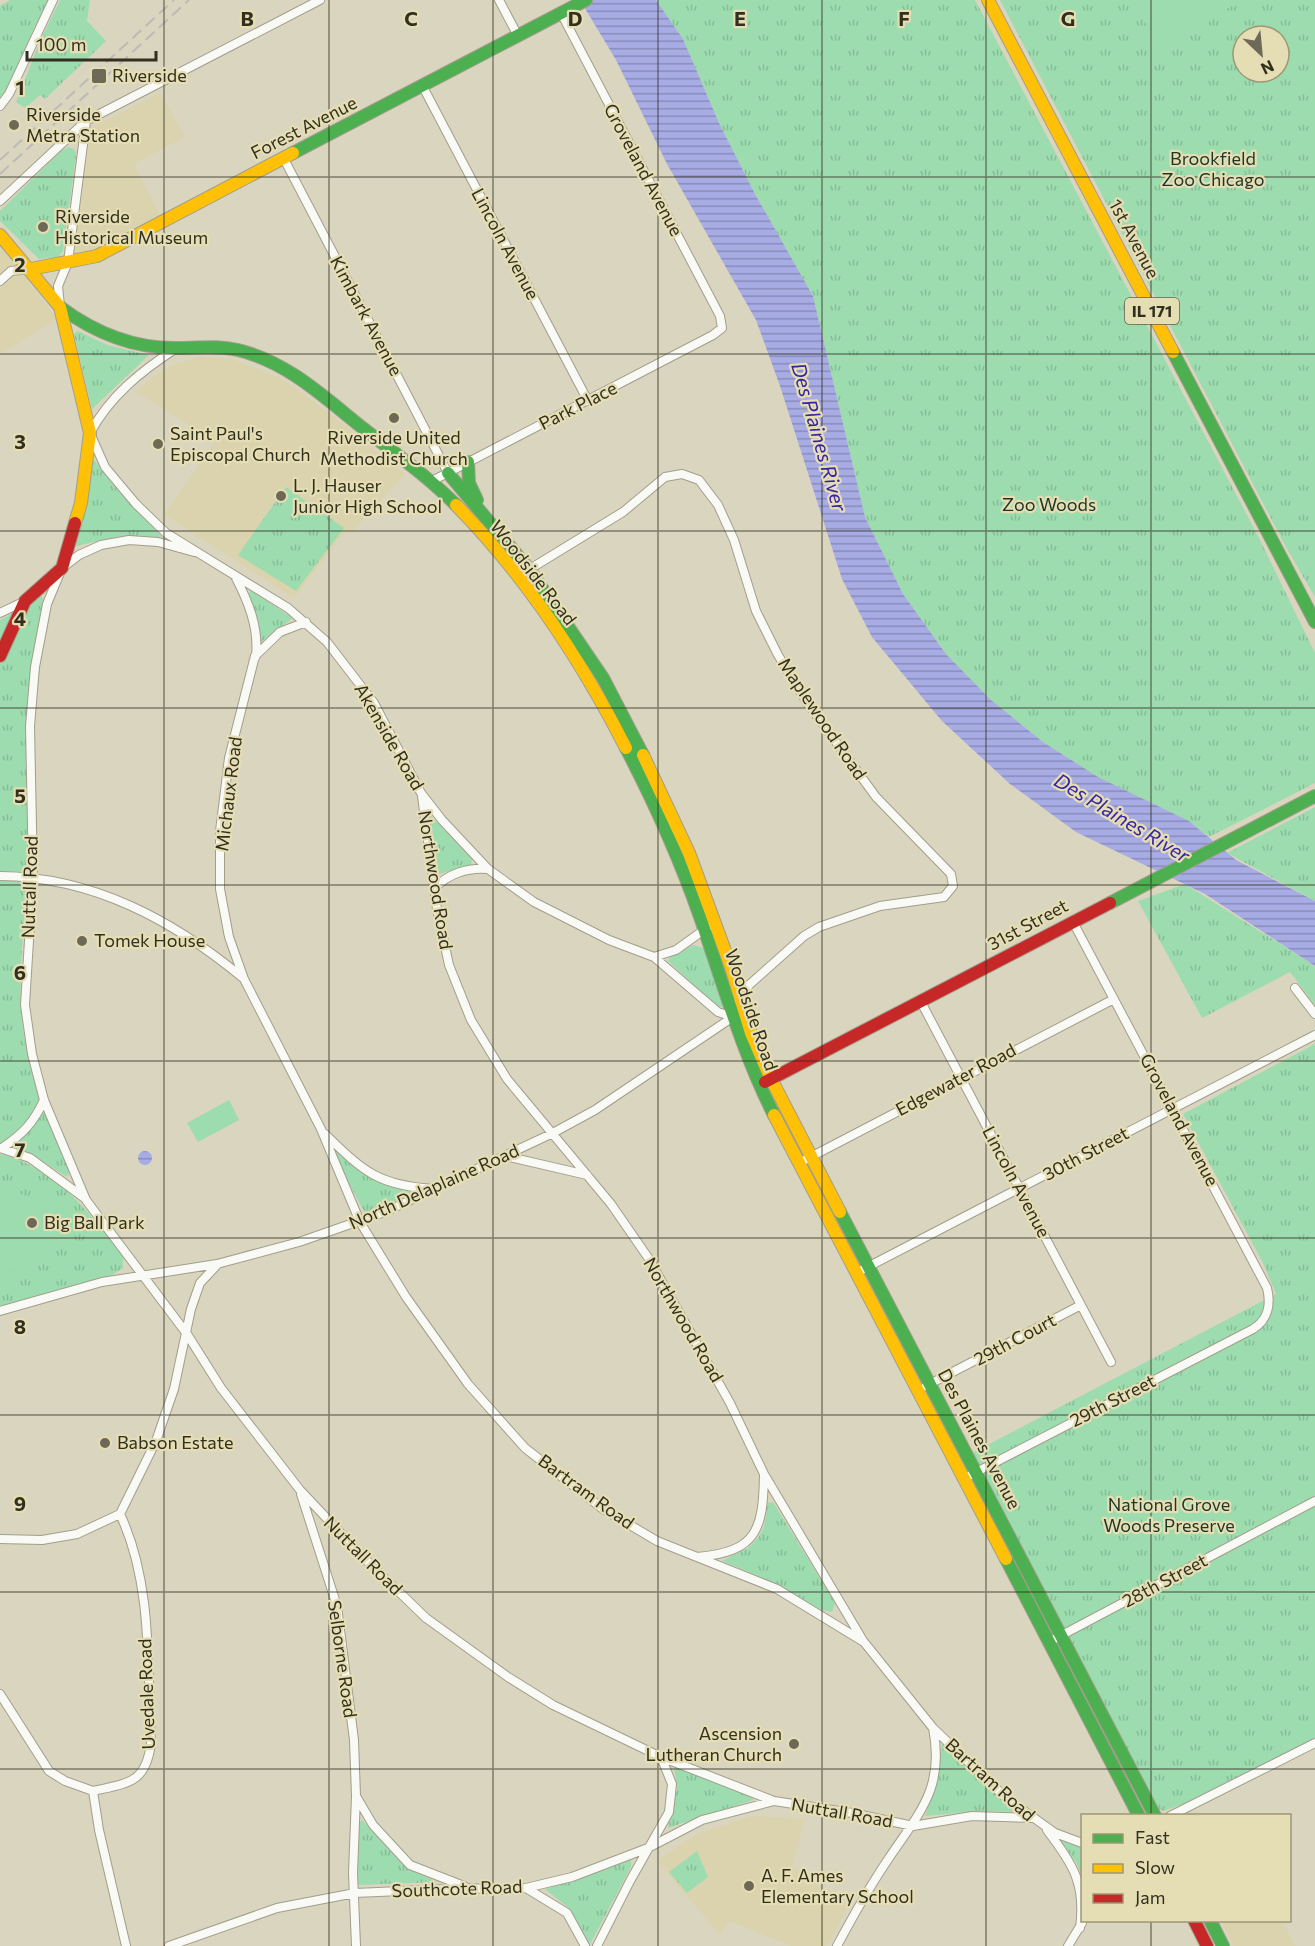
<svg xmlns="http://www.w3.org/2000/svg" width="1315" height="1946" font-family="Commissioner,sans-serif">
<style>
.built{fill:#dbd3ae}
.park{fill:url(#park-tufts);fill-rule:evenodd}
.pitch{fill:#9cdcaf}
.water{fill:url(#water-rules)}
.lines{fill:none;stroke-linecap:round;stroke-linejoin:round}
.street-casing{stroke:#a29e8c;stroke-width:10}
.fast-casing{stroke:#a29e8c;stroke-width:14}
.slow-casing{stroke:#a29e8c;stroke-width:14}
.jam-casing{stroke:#a29e8c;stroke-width:14}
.street{stroke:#f9f9f5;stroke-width:8}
.fast{stroke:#4caf50;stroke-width:12}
.slow{stroke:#ffc107;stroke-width:12}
.jam{stroke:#c62828;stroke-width:12}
.rail{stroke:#bbbbb5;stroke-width:2;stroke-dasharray:12 6;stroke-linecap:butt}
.grid{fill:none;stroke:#322f1e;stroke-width:1.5;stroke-opacity:0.55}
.poi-dot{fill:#6d6956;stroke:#e5ddb3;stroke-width:2}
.labels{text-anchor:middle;stroke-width:4.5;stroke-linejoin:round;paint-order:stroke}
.shield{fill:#e5ddb3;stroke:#68634b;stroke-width:1.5}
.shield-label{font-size:16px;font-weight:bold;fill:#322f1e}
.poi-label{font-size:18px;fill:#322f1e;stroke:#e5ddb3;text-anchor:start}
.street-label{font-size:18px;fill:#322f1e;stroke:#e5ddb3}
.park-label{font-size:18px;fill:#1e3628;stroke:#e5ddb3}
.water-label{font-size:20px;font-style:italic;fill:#3624a6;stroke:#e5ddb3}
.grid-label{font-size:20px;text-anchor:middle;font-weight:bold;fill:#322f1e;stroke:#e5ddb3;stroke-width:4.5;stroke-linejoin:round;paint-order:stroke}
</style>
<defs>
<pattern id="park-tufts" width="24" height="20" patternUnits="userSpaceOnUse" patternTransform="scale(1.5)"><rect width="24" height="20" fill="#9cdcaf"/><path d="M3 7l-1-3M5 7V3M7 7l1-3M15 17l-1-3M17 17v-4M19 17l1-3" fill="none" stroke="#87bd96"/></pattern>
<pattern id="water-rules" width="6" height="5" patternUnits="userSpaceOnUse" patternTransform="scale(1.5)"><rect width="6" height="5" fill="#a7ace4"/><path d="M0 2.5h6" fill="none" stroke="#898cb8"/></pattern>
</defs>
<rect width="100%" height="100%" fill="#dad5be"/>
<path class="built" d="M160,93L185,137L134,164L162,219L68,269L90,128Z
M0,245L57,319L0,354Z
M198,357L232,359L280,378L323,408L405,474L352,532L347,529L294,598L164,514L216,441L134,391L170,366Z
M752,1816L805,1819L792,1866L848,1906L827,1946H791L729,1921L720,1935L657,1861L696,1834Z
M1221,1921H1282L1295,1946H1234Z"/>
<path class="park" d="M10,0H50L0,102V6Z
M60,0H90L87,21L106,41L45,99L40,95L25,108L16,102L40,41Z
M656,0H975L1258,536L1315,653V783L1209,837L1189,821L1098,777L1043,742L991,700L946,654L903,594L865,517L813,296L755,194L719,123L683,39Z
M1000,0H1315V597L1287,549ZM1243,36H1279V72H1243Z
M69,147L75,150L76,156L63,251L58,257L39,259L0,221V211L62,150Z
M78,331L107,345L149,355L92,409L74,334Z
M92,457L114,486L162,537L121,536L76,546L87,497Z
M286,487L344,528L296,591L238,555Z
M251,591L293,618L261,642L258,621L249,593Z
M41,594L43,600C35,642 29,684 27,726C25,769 28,811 28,853C28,905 18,956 21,1007C24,1065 46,1120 70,1171L67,1177L33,1155L0,1144V620L19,610Z
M1315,807V901L1227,853Z
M430,815L472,859L471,865L439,874Z
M1185,884L1315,966V1005L1290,972L1202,1018L1138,901Z
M693,945L704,948L723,1007H718L668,961L670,957Z
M1315,1044V1739L1192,1801L1163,1811L1156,1808L972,1453L1276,1294L1263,1263L1183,1114Z
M335,1149C358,1174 378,1186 412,1191L413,1194L365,1213L345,1176Z
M0,1154C55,1167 90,1213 123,1256V1268L112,1275L0,1306Z
M773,1502L835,1603L832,1612L818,1609L781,1586L722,1561L748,1548L758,1538L764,1527L768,1503Z
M942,1744L1012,1808V1812L979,1811L925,1816L937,1781Z
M674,1766L752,1797L753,1800L668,1828L677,1788Z
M362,1820L403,1865L437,1882L359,1885L357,1879L359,1823Z
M1063,1841L1082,1848V1877L1076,1862L1061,1843Z
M697,1851L708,1877L687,1893L669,1872Z
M631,1860V1867L589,1946L570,1909L545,1889Z"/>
<path class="pitch" d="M1132,0H1244L1213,16L1205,28L1165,48L1158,45Z
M229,1100L239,1120L198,1142L187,1123Z
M0,1185L70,1214C54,1243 33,1265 0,1274Z"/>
<path class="water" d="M580,0H656L683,39L719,123L755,194L813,296L865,517L903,594L946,654L991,700L1043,742L1098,777L1189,821L1236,860L1315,901V966L1205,894L1076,832L1010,784L942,721L872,637L842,579L780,386L756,320L667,164L616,60Z
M138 1158a7 7 0 1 1 14 0a7 7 0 1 1-14 0Z"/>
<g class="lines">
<g class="street-casing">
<path id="street" d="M499,0L518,36
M423,87L588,401
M0,106L9,94L53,0
M284,159L448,473
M0,201L86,121L320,0
M0,281L11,271L31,269
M60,306L58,286L68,262L86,121
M175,349C140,372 110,396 90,433L105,467L136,504L166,533L288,608L327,642L374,703L421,793L442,820L488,869L534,902L609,940L654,957L718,1012L733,1017
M432,481L713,335L722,328L720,316L561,13
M194,552L158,542L129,540L101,545L79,555L62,568L47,604L35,667L30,726L33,876L25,1005L32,1054L44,1100L86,1200L187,1334L221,1388L300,1490L366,1560L426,1618L508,1677L553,1705L661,1757L774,1801L852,1813L913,1826L972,1816L1031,1818
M525,572L623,512L665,477L682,474L699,480L718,505L734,540L756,611L778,655L806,701L876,797L951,874L953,886L944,897L880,906L819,927L804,936L749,985L739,1000
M235,576C248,601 259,627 256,656
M0,613L25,601
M306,622L280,632L255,656L229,758L220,831V889L229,937L244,979L321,1129L360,1222L406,1297L468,1384L525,1448L603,1509L657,1541L777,1589L864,1642L933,1728L1006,1798L1055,1833L1082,1843
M422,796L437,909L449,965L471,1020L507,1079L611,1204L649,1259L730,1403L764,1474L862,1639
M0,876C93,877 173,920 243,978
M434,889C447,874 468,867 488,869
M654,957L676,950L708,927
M1295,988L1315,1014
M921,1002L1111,1362
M325,1134C364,1172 379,1186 435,1189
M0,1148L30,1158L83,1197
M2,1148C23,1134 34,1122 44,1100
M505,1156L587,1175
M799,1163L1114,999
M856,1273L1315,1035
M0,1311L102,1282L217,1264L299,1242L385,1212L551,1134L595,1110L733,1017
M926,1386L1081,1305
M963,1479L1253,1329C1268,1320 1271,1304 1267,1288L1073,922
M301,1494L337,1606L354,1740L356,1796L373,1825L410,1865L464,1886
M120,1514C153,1584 147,1667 151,1743C146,1783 129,1783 93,1791L99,1830L126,1946
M0,1539L42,1540L77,1534L120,1514L156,1441L174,1389L191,1309L200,1283L217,1265
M697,1557C757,1552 763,1530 764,1475
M1047,1643L1315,1501
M0,1694L49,1771L65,1781L93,1791
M356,1796L353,1873L356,1946
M1170,1816L1315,1743
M1047,1830C1073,1864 1086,1884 1080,1928
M526,1888L567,1913L585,1946
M169,1946L277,1908L355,1893L469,1888L500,1890L526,1888L572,1877L648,1848L702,1820L774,1801
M597,1946L630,1881L669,1812L672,1784L661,1757
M837,1946C853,1916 870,1886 889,1858C919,1813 945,1788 933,1728
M1068,1946L1082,1923"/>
</g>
<g class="fast-casing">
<path id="fast" d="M293,153L586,0
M60,307C95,333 134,349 179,348C199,348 217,345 238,350C288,362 325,398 364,429C396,454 427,476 456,505
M1173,352L1315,622
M468,462L469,483L477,500
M448,473L529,569L603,678L643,755
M626,748C654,802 679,857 699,914C723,982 741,1050 774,1115
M1110,903L1315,796
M840,1212L1155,1816
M1006,1559L1139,1816
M1210,1920L1223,1946"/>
</g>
<g class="slow-casing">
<path id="slow" d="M988,0L1173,352
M0,235L60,307L90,433L81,503L75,523
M31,269L97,256L293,153
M456,505C525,575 581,660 626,748
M643,755L689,853L731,967L751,1033L771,1079L840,1212
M774,1115L1006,1559"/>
</g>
<g class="jam-casing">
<path id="jam" d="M0,656L25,601L62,568L75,523
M765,1082L1110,903
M1194,1920L1207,1946"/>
</g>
<use href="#street" class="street"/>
<use href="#fast" class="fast"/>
<use href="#slow" class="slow"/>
<use href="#jam" class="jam"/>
<path class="rail" d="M0,160L174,0
M0,174L189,0"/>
</g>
<path class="grid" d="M164,0V1946M329,0V1946M493,0V1946M658,0V1946M822,0V1946M986,0V1946M1151,0V1816M0,177H1315M0,354H1315M0,531H1315M0,708H1315M0,885H1315M0,1061H1315M0,1238H1315M0,1415H1315M0,1592H1315M0,1769H1315M1151,1920V1946"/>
<g class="poi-dot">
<rect x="91" y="68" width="16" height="16" rx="3"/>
<circle cx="14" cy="125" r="6"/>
<circle cx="43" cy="227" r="6"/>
<circle cx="394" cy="418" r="6"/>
<circle cx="158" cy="444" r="6"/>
<circle cx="281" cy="496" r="6"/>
<circle cx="82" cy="941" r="6"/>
<circle cx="32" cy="1223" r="6"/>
<circle cx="105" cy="1443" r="6"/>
<circle cx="794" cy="1744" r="6"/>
<circle cx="749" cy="1886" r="6"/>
</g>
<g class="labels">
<rect class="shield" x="1125" y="298" width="54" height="26" rx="4.5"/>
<g class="shield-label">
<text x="1152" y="317">IL 171</text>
</g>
<g class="poi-label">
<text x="112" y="82">Riverside</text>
<text x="26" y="121">Riverside<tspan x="26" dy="21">Metra Station</tspan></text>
<text x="55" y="223">Riverside<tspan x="55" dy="21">Historical Museum</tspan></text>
<text x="170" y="440">Saint Paul's<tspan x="170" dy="21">Episcopal Church</tspan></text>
<text x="394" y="444" text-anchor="middle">Riverside United<tspan x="394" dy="21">Methodist Church</tspan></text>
<text x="293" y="492">L. J. Hauser<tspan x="293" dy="21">Junior High School</tspan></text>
<text x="94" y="947">Tomek House</text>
<text x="44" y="1229">Big Ball Park</text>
<text x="117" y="1449">Babson Estate</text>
<text x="782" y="1740" text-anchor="end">Ascension<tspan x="782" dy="21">Lutheran Church</tspan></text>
<text x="761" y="1882">A. F. Ames<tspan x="761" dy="21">Elementary School</tspan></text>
</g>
<g class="street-label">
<text transform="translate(304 128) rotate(-27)" y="6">Forest Avenue</text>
<text transform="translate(643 170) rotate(62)" y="6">Groveland Avenue</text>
<text transform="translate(1134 239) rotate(62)" y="6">1st Avenue</text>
<text transform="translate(505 244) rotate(62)" y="6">Lincoln Avenue</text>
<text transform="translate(366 316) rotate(62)" y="6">Kimbark Avenue</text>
<text transform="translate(578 406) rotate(-27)" y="6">Park Place</text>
<text transform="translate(533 573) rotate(52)" y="6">Woodside Road</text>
<text transform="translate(822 719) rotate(56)" y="6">Maplewood Road</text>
<text transform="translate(389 737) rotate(60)" y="6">Akenside Road</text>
<text transform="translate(229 794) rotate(-83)" y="6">Michaux Road</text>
<text transform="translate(435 880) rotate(81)" y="6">Northwood Road</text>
<text transform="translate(30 887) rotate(-88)" y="6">Nuttall Road</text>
<text transform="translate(1028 925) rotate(-28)" y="6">31st Street</text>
<text transform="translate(751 1010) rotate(71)" y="6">Woodside Road</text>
<text transform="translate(956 1080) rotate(-28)" y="6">Edgewater Road</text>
<text transform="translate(1179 1120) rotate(62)" y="6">Groveland Avenue</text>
<text transform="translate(1086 1154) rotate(-28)" y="6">30th Street</text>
<text transform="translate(1016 1182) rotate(62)" y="6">Lincoln Avenue</text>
<text transform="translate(434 1187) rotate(-24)" y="6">North Delaplaine Road</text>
<text transform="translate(683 1320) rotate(60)" y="6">Northwood Road</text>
<text transform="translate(1015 1340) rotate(-28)" y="6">29th Court</text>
<text transform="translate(1113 1401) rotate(-27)" y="6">29th Street</text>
<text transform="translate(979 1439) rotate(62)" y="6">Des Plaines Avenue</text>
<text transform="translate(586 1492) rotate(36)" y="6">Bartram Road</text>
<text transform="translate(363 1556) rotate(45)" y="6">Nuttall Road</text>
<text transform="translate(1165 1581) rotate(-28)" y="6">28th Street</text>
<text transform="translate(342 1659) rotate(82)" y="6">Selborne Road</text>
<text transform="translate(147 1694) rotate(-92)" y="6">Uvedale Road</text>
<text transform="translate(990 1780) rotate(42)" y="6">Bartram Road</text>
<text transform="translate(842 1813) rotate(10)" y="6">Nuttall Road</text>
<text transform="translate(457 1889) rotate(-2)" y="6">Southcote Road</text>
</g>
<g class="park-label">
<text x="1213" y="165">Brookfield<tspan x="1213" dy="21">Zoo Chicago</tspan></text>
<text x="1049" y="511">Zoo Woods</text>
<text x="1169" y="1511">National Grove<tspan x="1169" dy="21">Woods Preserve</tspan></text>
</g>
<g class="water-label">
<text transform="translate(819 437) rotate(74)" y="7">Des Plaines River</text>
<text transform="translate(1122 818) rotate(31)" y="7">Des Plaines River</text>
</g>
</g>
<g class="grid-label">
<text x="247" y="26">B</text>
<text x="411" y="26">C</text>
<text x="575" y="26">D</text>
<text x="740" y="26">E</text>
<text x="904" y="26">F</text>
<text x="1068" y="26">G</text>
<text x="20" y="95">1</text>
<text x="20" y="272">2</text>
<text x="20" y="449">3</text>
<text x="20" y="626">4</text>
<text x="20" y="803">5</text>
<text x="20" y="980">6</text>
<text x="20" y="1157">7</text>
<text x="20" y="1334">8</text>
<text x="20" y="1511">9</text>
</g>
<rect x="1081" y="1814" width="210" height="108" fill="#e5ddb3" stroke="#9d9777" stroke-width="1.5"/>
<rect x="1093" y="1834" width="30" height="9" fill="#4caf50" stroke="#9d9777" stroke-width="1.5"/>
<text x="1135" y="1844" font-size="18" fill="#322f1e">Fast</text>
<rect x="1093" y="1864" width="30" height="9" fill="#ffc107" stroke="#9d9777" stroke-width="1.5"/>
<text x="1135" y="1874" font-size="18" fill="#322f1e">Slow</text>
<rect x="1093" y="1894" width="30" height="9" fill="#c62828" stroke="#9d9777" stroke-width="1.5"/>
<text x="1135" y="1904" font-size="18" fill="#322f1e">Jam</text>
<g transform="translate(1261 54) rotate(154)"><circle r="28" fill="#e5ddb3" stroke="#9d9777" stroke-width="1.5"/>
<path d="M0-4.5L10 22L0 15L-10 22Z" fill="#6d6956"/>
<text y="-9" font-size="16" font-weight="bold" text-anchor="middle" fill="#322f1e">N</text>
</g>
<path d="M27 51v9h129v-9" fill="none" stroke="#322f1e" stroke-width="3"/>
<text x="36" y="51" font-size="18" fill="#322f1e" stroke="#e5ddb3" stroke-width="4.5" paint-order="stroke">100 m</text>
</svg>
